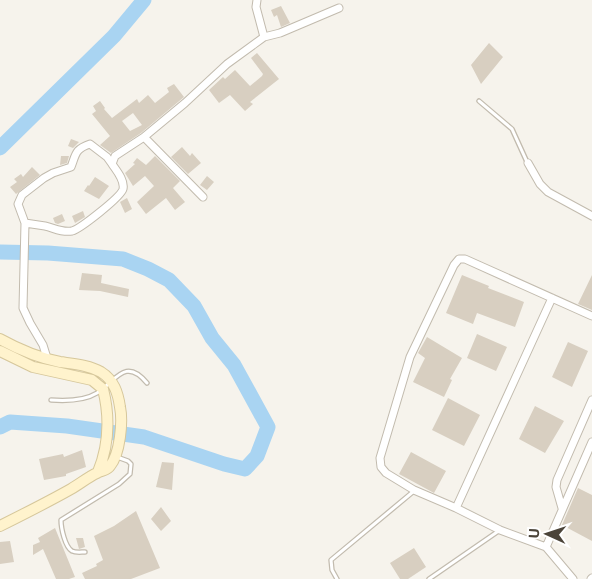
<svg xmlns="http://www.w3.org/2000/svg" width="592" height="579" font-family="'Public Sans',sans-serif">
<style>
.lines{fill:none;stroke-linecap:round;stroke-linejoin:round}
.river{stroke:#a9d4f2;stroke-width:15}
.building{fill:#d8cfc1;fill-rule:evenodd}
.lane-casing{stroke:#c2bbae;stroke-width:5.5}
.street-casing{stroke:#c2bbae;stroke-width:9}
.secondary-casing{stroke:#d6c79b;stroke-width:12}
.lane{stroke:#fff;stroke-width:3}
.street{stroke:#fff;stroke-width:7}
.secondary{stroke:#fff3cd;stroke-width:10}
</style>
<rect width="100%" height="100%" fill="#f6f3ec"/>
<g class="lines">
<path class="river" d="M0,148L114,36L144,0
M0,252L48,253L123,259L148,269L169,280L194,306L212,338L234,365L268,427L257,456L245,469L224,464L144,437L67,426L10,422L0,427"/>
</g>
<path class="building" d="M281,6L290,23L281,27L277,15L274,17L271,10Z
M489,43L503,57L481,84L471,65Z
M257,53L279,79L250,102L253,104L245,111L230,95L219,103L209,90L223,77L225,79L235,70L250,86L262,76L263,74L251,58Z
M174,84L184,97L141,133L111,153L100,145L110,136L92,114L96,111L93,106L100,101L105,108L104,109L112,118L137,99L139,103L148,95L155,103L169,92L167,88ZM133,113L142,125L130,131L122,121Z
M71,139L79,142L73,148L68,146Z
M182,147L190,156L192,153L201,163L188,174L171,157Z
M61,156H69L67,163L60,165Z
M155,156L180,181L173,188L185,202L175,210L166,198L146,214L137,202L154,186L145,176L133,186L125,173L135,164L133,163L137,158L146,165Z
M32,167L40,175L16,194L10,187L17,182L14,179L21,174L23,177Z
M207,176L214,182L207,190L200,185Z
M95,177L109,186L99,199L84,191L88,185L89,186Z
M127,198L132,209L125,213L120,202Z
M83,211L85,217L75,223L72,216Z
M62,214L65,221L58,224L55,223L53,218Z
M82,273L102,275L101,283L129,289L128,297L100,291L79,290Z
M462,275L489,286L488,288L524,302L515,327L477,313L473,324L446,313Z
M592,275V310L578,304Z
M477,334L507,347L496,371L467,358Z
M427,337L462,358L450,379L452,380L444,397L413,382L425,358L418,353Z
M568,342L588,351L572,387L552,377Z
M448,398L480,415L464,446L432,430Z
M535,406L564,421L545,453L519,439Z
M82,450L86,467L66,474V476L44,480L39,459L63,454L64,457Z
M411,452L446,471L434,493L399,474Z
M162,462L174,463L172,490L156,487Z
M578,488L592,495V541L562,525Z
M161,507L171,521L161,531L151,519Z
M136,511L160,568L131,579H85L82,573L97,566L96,564L103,560L94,536L114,526Z
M55,528L75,577L69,579H56L43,549L33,555V545L40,542L38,538Z
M76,538H83L85,547L79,549Z
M10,541L14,562L0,564V542Z
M414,548L426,567L408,579H400L390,563Z"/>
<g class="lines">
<g class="lane-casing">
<path id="lane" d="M479,101L512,129L527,162
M51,400C65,401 84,401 97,393C115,382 125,356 147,383
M85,552C81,552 76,553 72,551C65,547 61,528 61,520L119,484L130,474L131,464L128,461L117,457
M337,579L332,570L331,560L414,491
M429,579L500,530"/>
</g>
<g class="street-casing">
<path id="street" d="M257,0L256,7L264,37
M144,137L203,197
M528,163L540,184L548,192L592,216
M25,223L18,204L22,195L44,178L53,173L71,167C76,154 75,149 90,144L107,157L112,164
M47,358L43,345L30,323L23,308L25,223C32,224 38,225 45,226C54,228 62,233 72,231C80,229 121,197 123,189C125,180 116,170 112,164L115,156L144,137L185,103L227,64L264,37L280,33L339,8
M456,508L552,298
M562,508L556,487L557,480L592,400
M546,547L592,442
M573,579L546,547L500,530L456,508L414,490L386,473L381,467L380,458L410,357L454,265L459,259H465L592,316
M591,579L592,578"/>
</g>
<g class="secondary-casing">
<path id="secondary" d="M0,339C18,349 40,358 60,362C74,364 89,365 101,372C114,380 118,393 120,407C123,422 120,454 110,466C107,471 101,470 97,473C88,477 80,484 71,489C48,502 24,514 0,526
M0,351L33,367L92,380L103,389C110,417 109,445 98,472"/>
</g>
<use href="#lane" class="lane"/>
<use href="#street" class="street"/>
<use href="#secondary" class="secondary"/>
</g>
<g transform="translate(547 534) rotate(273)" stroke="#ffffff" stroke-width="4" paint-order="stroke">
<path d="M0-4L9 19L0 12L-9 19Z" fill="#4b4439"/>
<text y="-8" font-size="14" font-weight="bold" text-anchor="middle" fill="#4b4439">U</text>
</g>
</svg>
